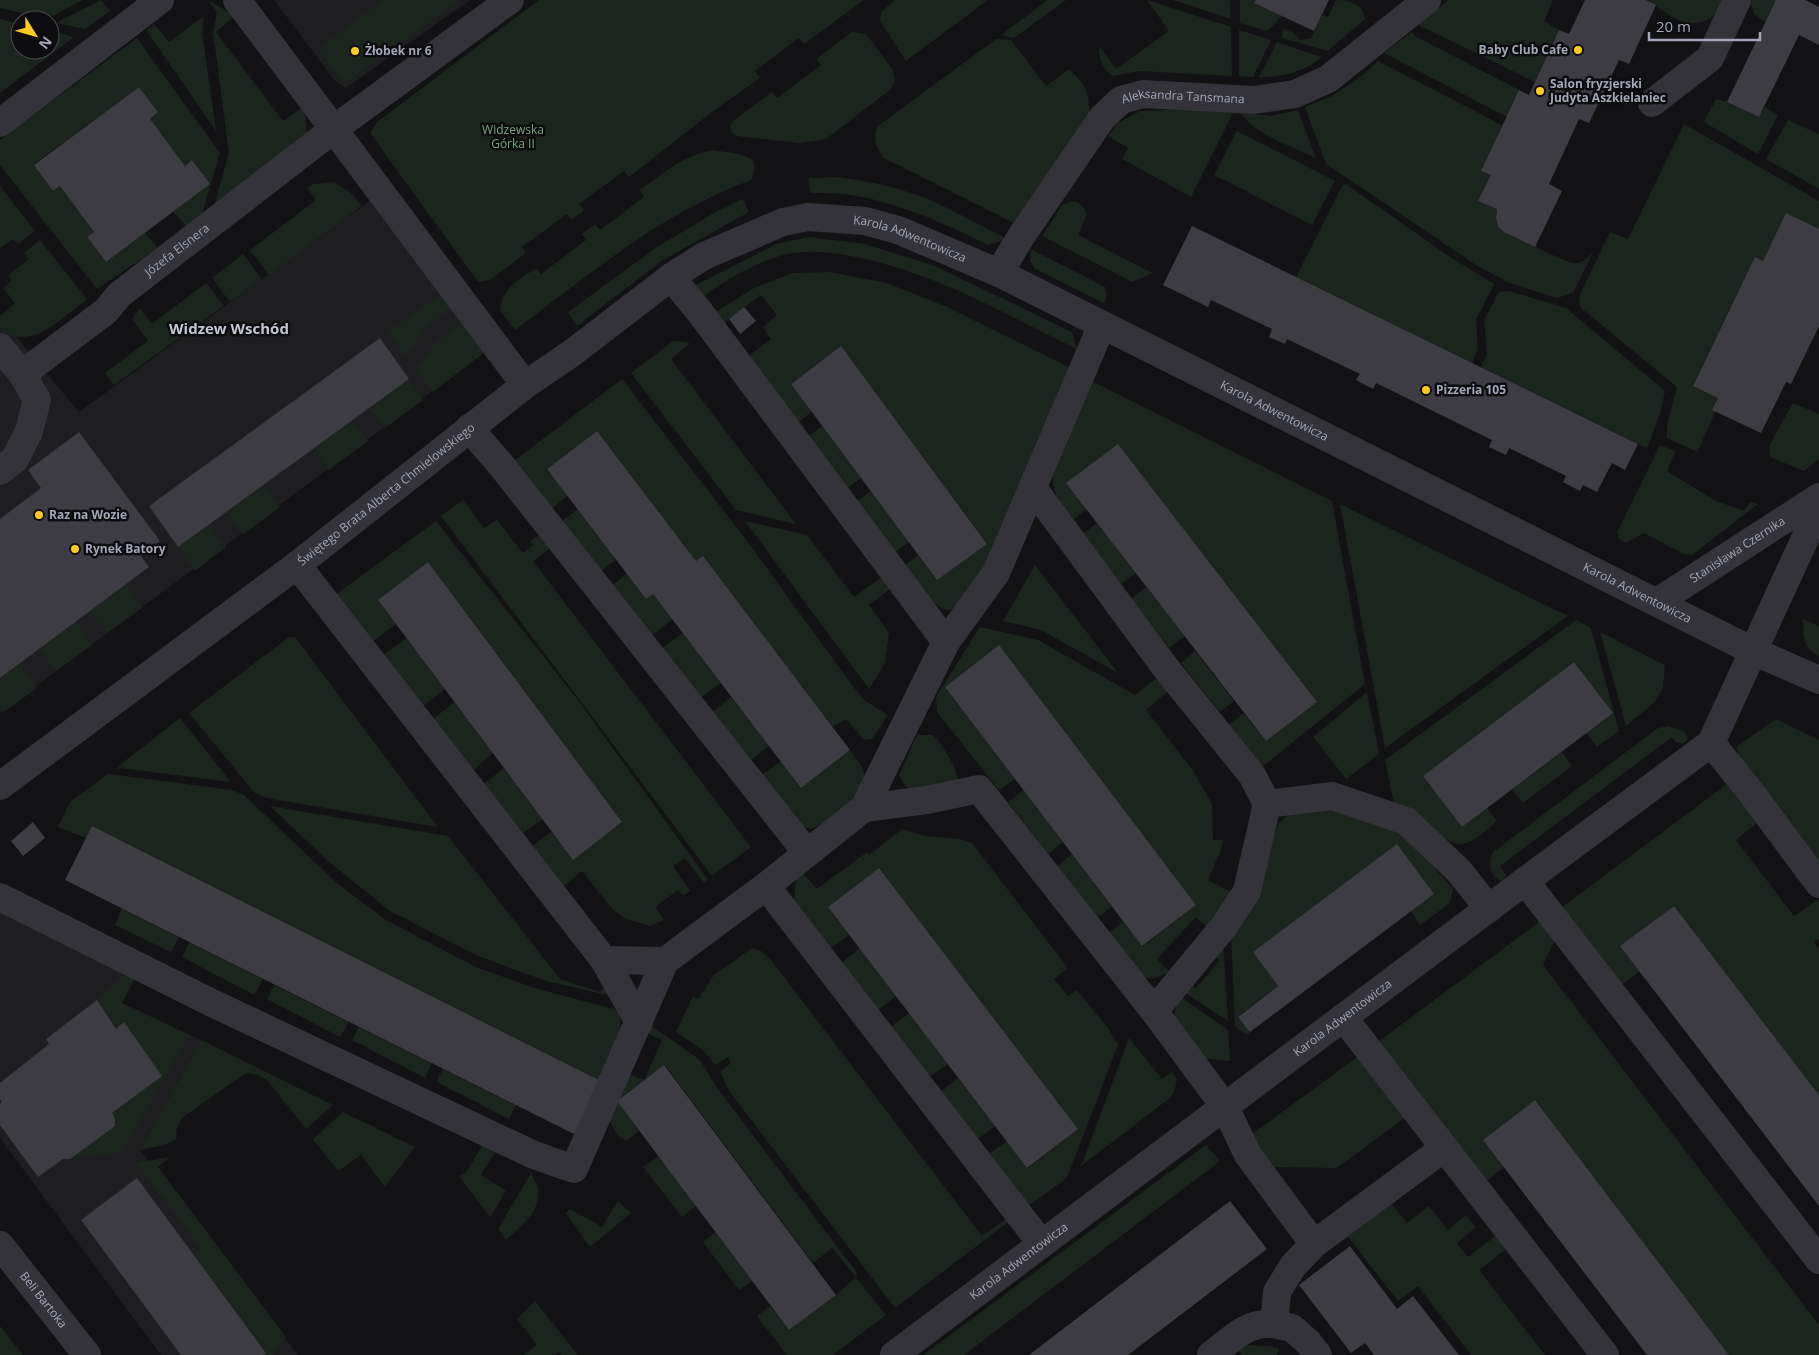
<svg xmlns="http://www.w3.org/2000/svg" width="1819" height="1355" font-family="'Open Sans',sans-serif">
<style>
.built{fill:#1e1e21}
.green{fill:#1c241e}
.building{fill:#3c3c42}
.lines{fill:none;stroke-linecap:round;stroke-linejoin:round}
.street{stroke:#333339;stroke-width:28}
.poi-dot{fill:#ffcb1f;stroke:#0d0d0f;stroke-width:2}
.labels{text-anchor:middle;stroke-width:5;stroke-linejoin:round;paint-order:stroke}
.poi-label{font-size:12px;font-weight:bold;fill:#a2a6b6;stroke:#0d0d0f;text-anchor:start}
.street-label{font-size:12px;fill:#a2a6b6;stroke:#0d0d0f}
.park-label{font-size:12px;fill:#77a37e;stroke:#0d0d0f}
.quarter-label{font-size:15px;font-weight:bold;fill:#c3c6d1;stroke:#0d0d0f}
</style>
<rect width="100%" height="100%" fill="#121214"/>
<path class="built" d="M274,0H470L346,88L335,81Z
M374,198L485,352L0,713V317L79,412Z
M0,909L136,976L122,1003L201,1040L140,1150L298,1355H161L0,1138Z"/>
<path class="green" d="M0,0H83L46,19L0,8Z
M101,0L110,11L85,29L56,23Z
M208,0L235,16L216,32L283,121L302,107L305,114L307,133L214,206L229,153L213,32L217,12Z
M383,0H461L344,84L318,49Z
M539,0H864L804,44L799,38L755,71L760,78L712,112L629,177L624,171L579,204L584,210L571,220L567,214L522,247L526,253L490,280L478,282L370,133L377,122Z
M895,0H988L906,61L880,21L881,12Z
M1048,0H1066L1014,38L1001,35Z
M1147,0L1231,27L1232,76L1140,71L1112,76C1102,67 1099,60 1099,46L1116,69L1169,31Z
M1174,0H1230L1231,19Z
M1240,0H1256L1255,3L1282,16L1267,31L1240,23Z
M1336,0C1349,0 1364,4 1365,19L1328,51L1282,38L1283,29L1292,32L1300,40L1311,38L1322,15L1328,17Z
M1449,0H1553L1544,21L1559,30L1535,82L1418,25Z
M1646,0H1725C1712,27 1689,29 1666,13C1659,9 1654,4 1646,0Z
M1750,0H1776L1766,22L1754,14Z
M204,16L202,31L216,131L146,30L154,24L169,42Z
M0,19L20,24V50H50V31L74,37L0,93Z
M1239,30L1271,40L1253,77L1239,76Z
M852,32L866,34L893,70L895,80L890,90L826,139L800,143L737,136L732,133L730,126L733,121L772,92L777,98L821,65L816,59Z
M1412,32L1415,36L1519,90L1507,117L1384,53Z
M137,38L220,153L202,214L186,226L173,212L209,184L192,160L185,166L150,119L158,112L139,87L34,164L53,191L60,186L94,232L87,237L106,262L145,233L158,248L97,289L0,165V140Z
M996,39L1011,40L1046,86L1069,69C1084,84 1090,90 1089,113L1014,223L884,158C876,147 872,140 878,126Z
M1277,42L1321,57C1305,73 1281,77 1259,77Z
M1378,61L1502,125L1482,171L1491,175L1478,201L1497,209C1496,215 1495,223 1499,228C1503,232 1567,263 1573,263C1582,265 1588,257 1593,252L1573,293L1557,298L1507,282L1476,265L1326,164L1305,107L1332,96L1364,74Z
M1716,99L1727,102L1759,117L1765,107L1778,115L1758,154L1704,122Z
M1194,109L1233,113L1191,197L1122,159L1128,148L1108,136L1117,124L1140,111Z
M1298,110L1316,158C1298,149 1249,132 1242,113L1271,116Z
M1788,120L1819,134V189L1766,159Z
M1684,124L1819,201V229L1763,261L1755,258L1693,385L1718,398L1716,411L1697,452L1667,438V425L1677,387L1580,307L1579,296L1610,232L1628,239Z
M1237,131L1335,181L1312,225L1214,175Z
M712,150L740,154L753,160L755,168L751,180C663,212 590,274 515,330L500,310C502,287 519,280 536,268L541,274L586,240L582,234L595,224L600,230L644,197L640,190C665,172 681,157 712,150Z
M837,177C871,181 906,189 937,203C960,214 982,226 1005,238L1002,241L988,245C945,223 892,200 844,194C833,193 821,193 810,193L808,178Z
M334,182L350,192L362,206L269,275L250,250L316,200L307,188L314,184Z
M1346,184L1450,257L1494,284L1476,320L1478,349L1472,363L1296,277L1342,186Z
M0,186L35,231L18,244L13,239L0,248Z
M743,199L749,212L663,260L577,326L568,312L657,247L714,213Z
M1074,201C1081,203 1084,207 1087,214L1078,235L1153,273L1132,282L1042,236L1062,205Z
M809,237L865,244L935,266L1072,332L1077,349C1007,315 938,274 860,258C838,253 816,250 793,253C762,258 726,280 701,298L692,287L776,244Z
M40,240L87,299C63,317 30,354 0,328V316L15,303L3,288L12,281L8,275L29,259L24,253Z
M1031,249L1105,287L1107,296L1104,303L1034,268L1030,260Z
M243,254L262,279L230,302L212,278Z
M829,272L887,283L945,306L1071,368L995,549L965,600C960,604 954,610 948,610C934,610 913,576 904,566L918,555L937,580L987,543L841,347L791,383L812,411L797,424L746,358L771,339L763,327L777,315L761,295L721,325L713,314L752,289L793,273Z
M206,283L224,306L114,385L105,373L148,341L132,319L140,308L152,324Z
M1509,291L1566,308L1665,391L1661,411L1647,448L1481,367L1487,354L1484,320L1499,292Z
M441,294L451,308L425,328L406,357L388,332Z
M462,322L485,352L433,392L416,370L435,343Z
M673,341L690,343L671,359L796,524L736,510L631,373Z
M409,379L423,400L385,428L369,408Z
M622,379L747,541L852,685L864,700L888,715L872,739L864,740L846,719L833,727L703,557L696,561L597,431L547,469L568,496L551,509L515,460Z
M1091,381L1332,501L1365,684L1262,767L1229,725L1243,713L1266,741L1316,702L1118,444L1067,483L1087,509L1072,521C1064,509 1055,497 1053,483C1050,462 1081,403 1091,381Z
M1793,403L1819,414V459L1804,471L1770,457L1769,446Z
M352,420L368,441L329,470L314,448Z
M822,426L861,478L846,489L806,438Z
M1660,445L1676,451L1667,471L1714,500L1744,511L1750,502L1758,504L1692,555L1683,554L1644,533L1626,543L1619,539L1617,532Z
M264,485L280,507L244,534L227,512Z
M871,491L909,542L894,553L856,502Z
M463,500L484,528L497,520L523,553L533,545L530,541L543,533L553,546L533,561L751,847L712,876L441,516Z
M1340,504L1568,616L1385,748Z
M578,509L616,559L600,572L561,522Z
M436,521L581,704L708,880L704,883L685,858L673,866L690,891L683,896L678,890L655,907L664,920L650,926L626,919L613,910L582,871L560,889L528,849L552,831L573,859L622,822L428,562L379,600L396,624L371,643L335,595Z
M745,521L807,535L854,597L885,575L894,586L869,605L889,633L885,663L869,689Z
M1097,523L1136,573L1121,584L1083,534Z
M209,524L226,547L195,571L178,547Z
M1035,565L1118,673L1041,630L1003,621Z
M627,574L646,599L653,594L673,619L651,636L611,586Z
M126,584L143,607L107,633L90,612Z
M1146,587L1185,636L1169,648L1131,599Z
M1803,619L1819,626V656C1802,648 1804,636 1803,619Z
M1576,620L1591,628L1619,731L1597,747L1586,733L1612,713L1574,662L1424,776L1462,827L1487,808L1497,821C1487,829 1475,843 1461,844C1448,845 1407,813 1394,804L1385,760Z
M77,621L92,645L56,671L39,649Z
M980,627L1038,640L1135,695L1163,673L1173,687L1146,710L1194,772L1212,804L1213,840H1223L1222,847L1208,880L1231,892L1208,928L1196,917L1157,959L1170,972L1152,979L1142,976L1107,934L1123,922L1143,946L1196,905L998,646L945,687L1015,779L999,790L937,712L936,697Z
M1600,632L1665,665L1663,688L1654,703L1626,726Z
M683,633L721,683L699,699L661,649Z
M289,637H295L438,827L266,798L255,793L189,713Z
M407,638L445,689L421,708L382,656Z
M1195,651L1234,701L1220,712L1181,663Z
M20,663L37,688L4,712L0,707V678Z
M1367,692L1379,754L1346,779L1313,737Z
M731,697L769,746L747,763L709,715Z
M455,702L493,753L471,772L430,721Z
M180,718L231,782L120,768L117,767Z
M1776,719L1819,740V866L1738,757L1737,746Z
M1668,726L1685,732L1688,738L1685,743H1677L1672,737L1500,866L1506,875L1504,879L1500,881C1489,875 1489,864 1492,853L1658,728Z
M917,735H933C945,748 954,763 958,780L916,791L906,787L899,775Z
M850,750C854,756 860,763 863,770C874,798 832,820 811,829L796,824L759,777L781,761L801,788Z
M1562,752L1572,766L1523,803L1512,790Z
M504,768L543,819L518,836L480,787Z
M108,774L232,790L244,795L338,884L386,920L476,967L534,988L618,1010L622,1013L613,1066L603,1082L92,826L86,838L58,827L70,802Z
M1727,784L1758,822L1736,840L1794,916L1817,900L1819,902V939L1814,942L1819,949V1095L1674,906L1621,946L1640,971L1622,985L1561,908Z
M1024,790L1063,842L1048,854L1008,802Z
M270,806L448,836L560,979L600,992L609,983L611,996L546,981L478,956L390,911L328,861Z
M1296,808H1321L1363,817L1394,828L1420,851L1453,889L1450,903L1420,925L1411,911L1278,986L1238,1016L1250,1032L1247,1035L1235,1027L1231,934L1252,894L1278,824Z
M902,829L925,836L959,839L972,843L1068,968L1054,979L1068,996L1077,990L1108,1028L1118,1045L1067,1178L1028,1206L987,1155L1007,1141L1028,1168L1078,1129L879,868L828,907L849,935L829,949L794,900L796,878L801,871L817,889L867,852L869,855Z
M1072,854L1112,907L1097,918L1057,866Z
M122,908L179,937L171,952L115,925Z
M1543,919L1556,938L1543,965L1819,1325V1355H1729L1535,1100L1483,1140L1504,1167L1485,1182L1378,1042Z
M1223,941L1228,1021L1181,990L1186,983L1196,988L1220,960L1213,954Z
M190,942L263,979L254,995L182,957Z
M752,948L761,951L771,960L982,1236L1009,1217L1011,1220L895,1308L729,1091L720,1072L731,1063L728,1057L715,1065L703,1050L676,1032L693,996L698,999L714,975Z
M860,948L896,996L877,1011L840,964Z
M128,971L136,975L122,1003L189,1035L122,1152L70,1159L115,1126V1119L112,1113L162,1076L124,1022L116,1029L97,1000Z
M274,985L349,1022L340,1037L267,999Z
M1178,995L1228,1030L1230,1061L1203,1058L1174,1016Z
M909,1013L948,1064L929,1077L891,1027Z
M650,1025L700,1060L716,1086L857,1273L856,1278L886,1315L833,1355H787L757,1316L770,1306L789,1330L836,1295L856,1277L832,1248L813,1263L665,1065L617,1100L639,1131L626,1141L618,1136L606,1115L627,1073L644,1080L662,1040L646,1033Z
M359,1027L432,1063L425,1078L352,1040Z
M1129,1038L1162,1079L1172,1072L1177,1079L1175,1089L1170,1098L1081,1166Z
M201,1040L333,1105L306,1129L268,1081L259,1075L246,1073L183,1117L177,1128L176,1139L164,1145L140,1150Z
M1360,1055L1407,1116L1337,1168L1269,1167L1248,1137Z
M443,1069L516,1105L509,1119L436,1082Z
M958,1078L995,1126L978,1139L940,1092Z
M343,1112L415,1147L385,1187L361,1155L338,1171L313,1139Z
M1206,1145L1220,1161L964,1355H923Z
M482,1146L495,1152L481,1175L506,1191L490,1217L459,1176L467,1171Z
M659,1156L696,1206L682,1217L643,1167Z
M170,1157L158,1167L286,1337L273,1355H263L266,1352L193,1254L201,1248L136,1163Z
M531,1173C533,1178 537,1183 538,1188C542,1210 521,1227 506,1240L498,1229Z
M618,1201L631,1213L590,1247L566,1213L570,1209L602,1227Z
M1390,1202L1407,1223L1429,1206L1448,1230L1466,1215L1476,1227L1457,1243L1468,1257L1498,1234L1509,1247L1479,1270L1545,1355H1471L1418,1286L1398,1301L1346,1234Z
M715,1232L752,1281L739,1290L703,1242Z
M535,1301L578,1355H561L559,1352L555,1355H523L537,1345L517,1319Z
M0,1326L23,1355H0Z
M1248,1345L1270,1346L1279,1349L1277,1355H1242L1238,1350Z"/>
<path class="building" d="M1256,0H1329L1314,31L1254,3Z
M1585,0H1646L1656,5L1629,64L1619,60L1589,123L1579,119L1549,184L1562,191L1535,247L1504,232L1498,227L1496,218L1497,209L1478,201L1491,175L1481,171L1519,90L1529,95L1559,30L1569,34Z
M1776,0H1805L1819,7V45L1799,35L1759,117L1727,102Z
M139,87L158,112L150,119L185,166L192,160L210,184L106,262L87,237L94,232L60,186L53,191L34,165Z
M1786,213L1819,229V326L1791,384L1786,382L1761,433L1712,410L1718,398L1693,386L1755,257L1763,261Z
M1192,226L1638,444L1625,470L1612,463L1597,492L1583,485L1580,491L1563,482L1566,476L1509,448L1506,455L1489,447L1492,440L1376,383L1373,389L1356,380L1360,374L1287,339L1285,344L1269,337L1272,329L1211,300L1208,307L1163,285Z
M744,307L756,321L740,334L729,319Z
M380,338L409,379L178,547L149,506Z
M841,346L987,544L937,580L791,384Z
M597,431L696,561L703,556L850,750L801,788L653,594L646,599L547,469Z
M79,432L160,541L141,556L149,567L0,678V519L41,488L28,470Z
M1118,444L1317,702L1266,741L1066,483Z
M428,562L622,822L573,860L378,600Z
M999,645L1196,905L1142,946L945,687Z
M1574,662L1613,713L1462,827L1423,776Z
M33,822L45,838L23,856L11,841Z
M92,826L603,1082L576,1135L65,880Z
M1397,844L1434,894L1250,1032L1238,1017L1278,986L1253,952Z
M879,868L1078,1129L1027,1168L828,907Z
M1674,906L1819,1095V1206L1620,946Z
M97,1000L116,1029L124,1022L162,1076L112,1113L115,1119V1126L70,1159H63L38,1177L0,1125V1104L2,1102L0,1099V1083L49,1044L46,1039Z
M664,1065L836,1295L789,1330L617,1101Z
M1535,1100L1729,1355H1647L1483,1140Z
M137,1178L266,1353L263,1355H181L81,1220Z
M1230,1201L1267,1249L1128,1355H1029Z
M1350,1246L1397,1309L1413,1296L1459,1355H1374L1365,1343L1351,1353L1299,1285Z"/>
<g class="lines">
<g class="street">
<path d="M237,0L525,385"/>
<path d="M1652,103L1710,58L1737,0"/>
<path d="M0,123L160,0"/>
<path id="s1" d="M999,273L1022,235L1102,118L1121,100L1143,94L1254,100L1295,94L1328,79L1427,0"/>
<path d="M671,277L699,311L946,642"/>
<path d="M0,347L22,374L37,400L29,431L15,459L0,471"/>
<path id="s2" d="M22,374L106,311L119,295L334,129L510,0"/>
<path d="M469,428L501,465L807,853"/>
<path d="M1033,488L1165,667L1252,775L1267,804L1247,891L1225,925L1154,1011"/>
<path d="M297,565L604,960L639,1022"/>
<path id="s3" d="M1657,602L1819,497"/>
<path d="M1711,743L1750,791L1819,884"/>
<path id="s4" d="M0,786L297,565L525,385L572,353L671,277L704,256L783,222L808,217L865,221L898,230L999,273L1753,651L1819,680"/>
<path d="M1267,804L1332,796L1406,821L1459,871L1489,909"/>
<path d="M864,808L927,800L979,789L1154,1011L1225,1107L1248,1155L1314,1244L1293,1266L1277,1292L1274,1324L1292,1328L1308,1342L1318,1355"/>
<path d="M1525,881L1819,1260"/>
<path d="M766,886L1041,1243"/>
<path d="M0,897L212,1003L534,1155L574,1169L665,961L766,886L864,808L946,642L996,573L1102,325"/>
<path d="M604,960L665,961"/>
<path d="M1343,1017L1605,1355"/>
<path d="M1314,1244L1444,1148"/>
<path id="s5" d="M0,1245L87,1355"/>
<path id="s6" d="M894,1355L1525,881L1711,743L1819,508"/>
<path d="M1211,1355C1232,1339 1246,1322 1274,1324"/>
</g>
</g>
<g class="poi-dot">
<circle cx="1578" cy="50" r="5"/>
<circle cx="355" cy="51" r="5"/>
<circle cx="1540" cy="91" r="5"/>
<circle cx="1426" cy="390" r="5"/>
<circle cx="39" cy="515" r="5"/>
<circle cx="75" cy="549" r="5"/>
</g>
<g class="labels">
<g class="poi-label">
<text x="1568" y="54" text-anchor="end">Baby Club Cafe</text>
<text x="365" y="55">Żłobek nr 6</text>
<text x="1550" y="88">Salon fryzjerski<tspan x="1550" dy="14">Judyta Aszkielaniec</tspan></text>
<text x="1436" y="394">Pizzeria 105</text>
<text x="49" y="519">Raz na Wozie</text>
<text x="85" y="553">Rynek Batory</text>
</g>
<g class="street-label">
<text dy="4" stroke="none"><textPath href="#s1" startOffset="275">Aleksandra Tansmana</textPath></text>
<text dy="4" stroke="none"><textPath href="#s4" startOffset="1098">Karola Adwentowicza</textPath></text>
<text dy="4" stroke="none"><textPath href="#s2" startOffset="199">Józefa Elsnera</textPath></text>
<text dy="4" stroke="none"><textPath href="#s4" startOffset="1502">Karola Adwentowicza</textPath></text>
<text dy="4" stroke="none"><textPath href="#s4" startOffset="484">Świętego Brata Alberta Chmielowskiego</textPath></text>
<text dy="4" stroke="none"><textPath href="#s3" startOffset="96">Stanisława Czernika</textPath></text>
<text dy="4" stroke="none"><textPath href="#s4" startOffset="1908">Karola Adwentowicza</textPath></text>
<text dy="4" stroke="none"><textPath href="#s6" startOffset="561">Karola Adwentowicza</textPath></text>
<text dy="4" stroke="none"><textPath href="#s6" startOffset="156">Karola Adwentowicza</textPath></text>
<text dy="4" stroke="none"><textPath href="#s5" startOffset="70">Beli Bartoka</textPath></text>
</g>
<g class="park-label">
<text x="513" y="134">Widzewska<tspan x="513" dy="14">Górka II</tspan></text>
</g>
<g class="quarter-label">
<text x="229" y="334">Widzew Wschód</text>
</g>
</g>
<g transform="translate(35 35) rotate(127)"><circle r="24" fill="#0d0d0f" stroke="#494a52"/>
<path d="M0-4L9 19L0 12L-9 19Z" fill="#ffcb1f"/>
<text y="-8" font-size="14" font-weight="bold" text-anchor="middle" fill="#a2a6b6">N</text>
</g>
<path d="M1649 32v8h111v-8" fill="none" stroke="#a2a6b6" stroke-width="2.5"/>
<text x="1656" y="32" font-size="15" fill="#a2a6b6" stroke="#0d0d0f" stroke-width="4" paint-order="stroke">20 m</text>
</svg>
